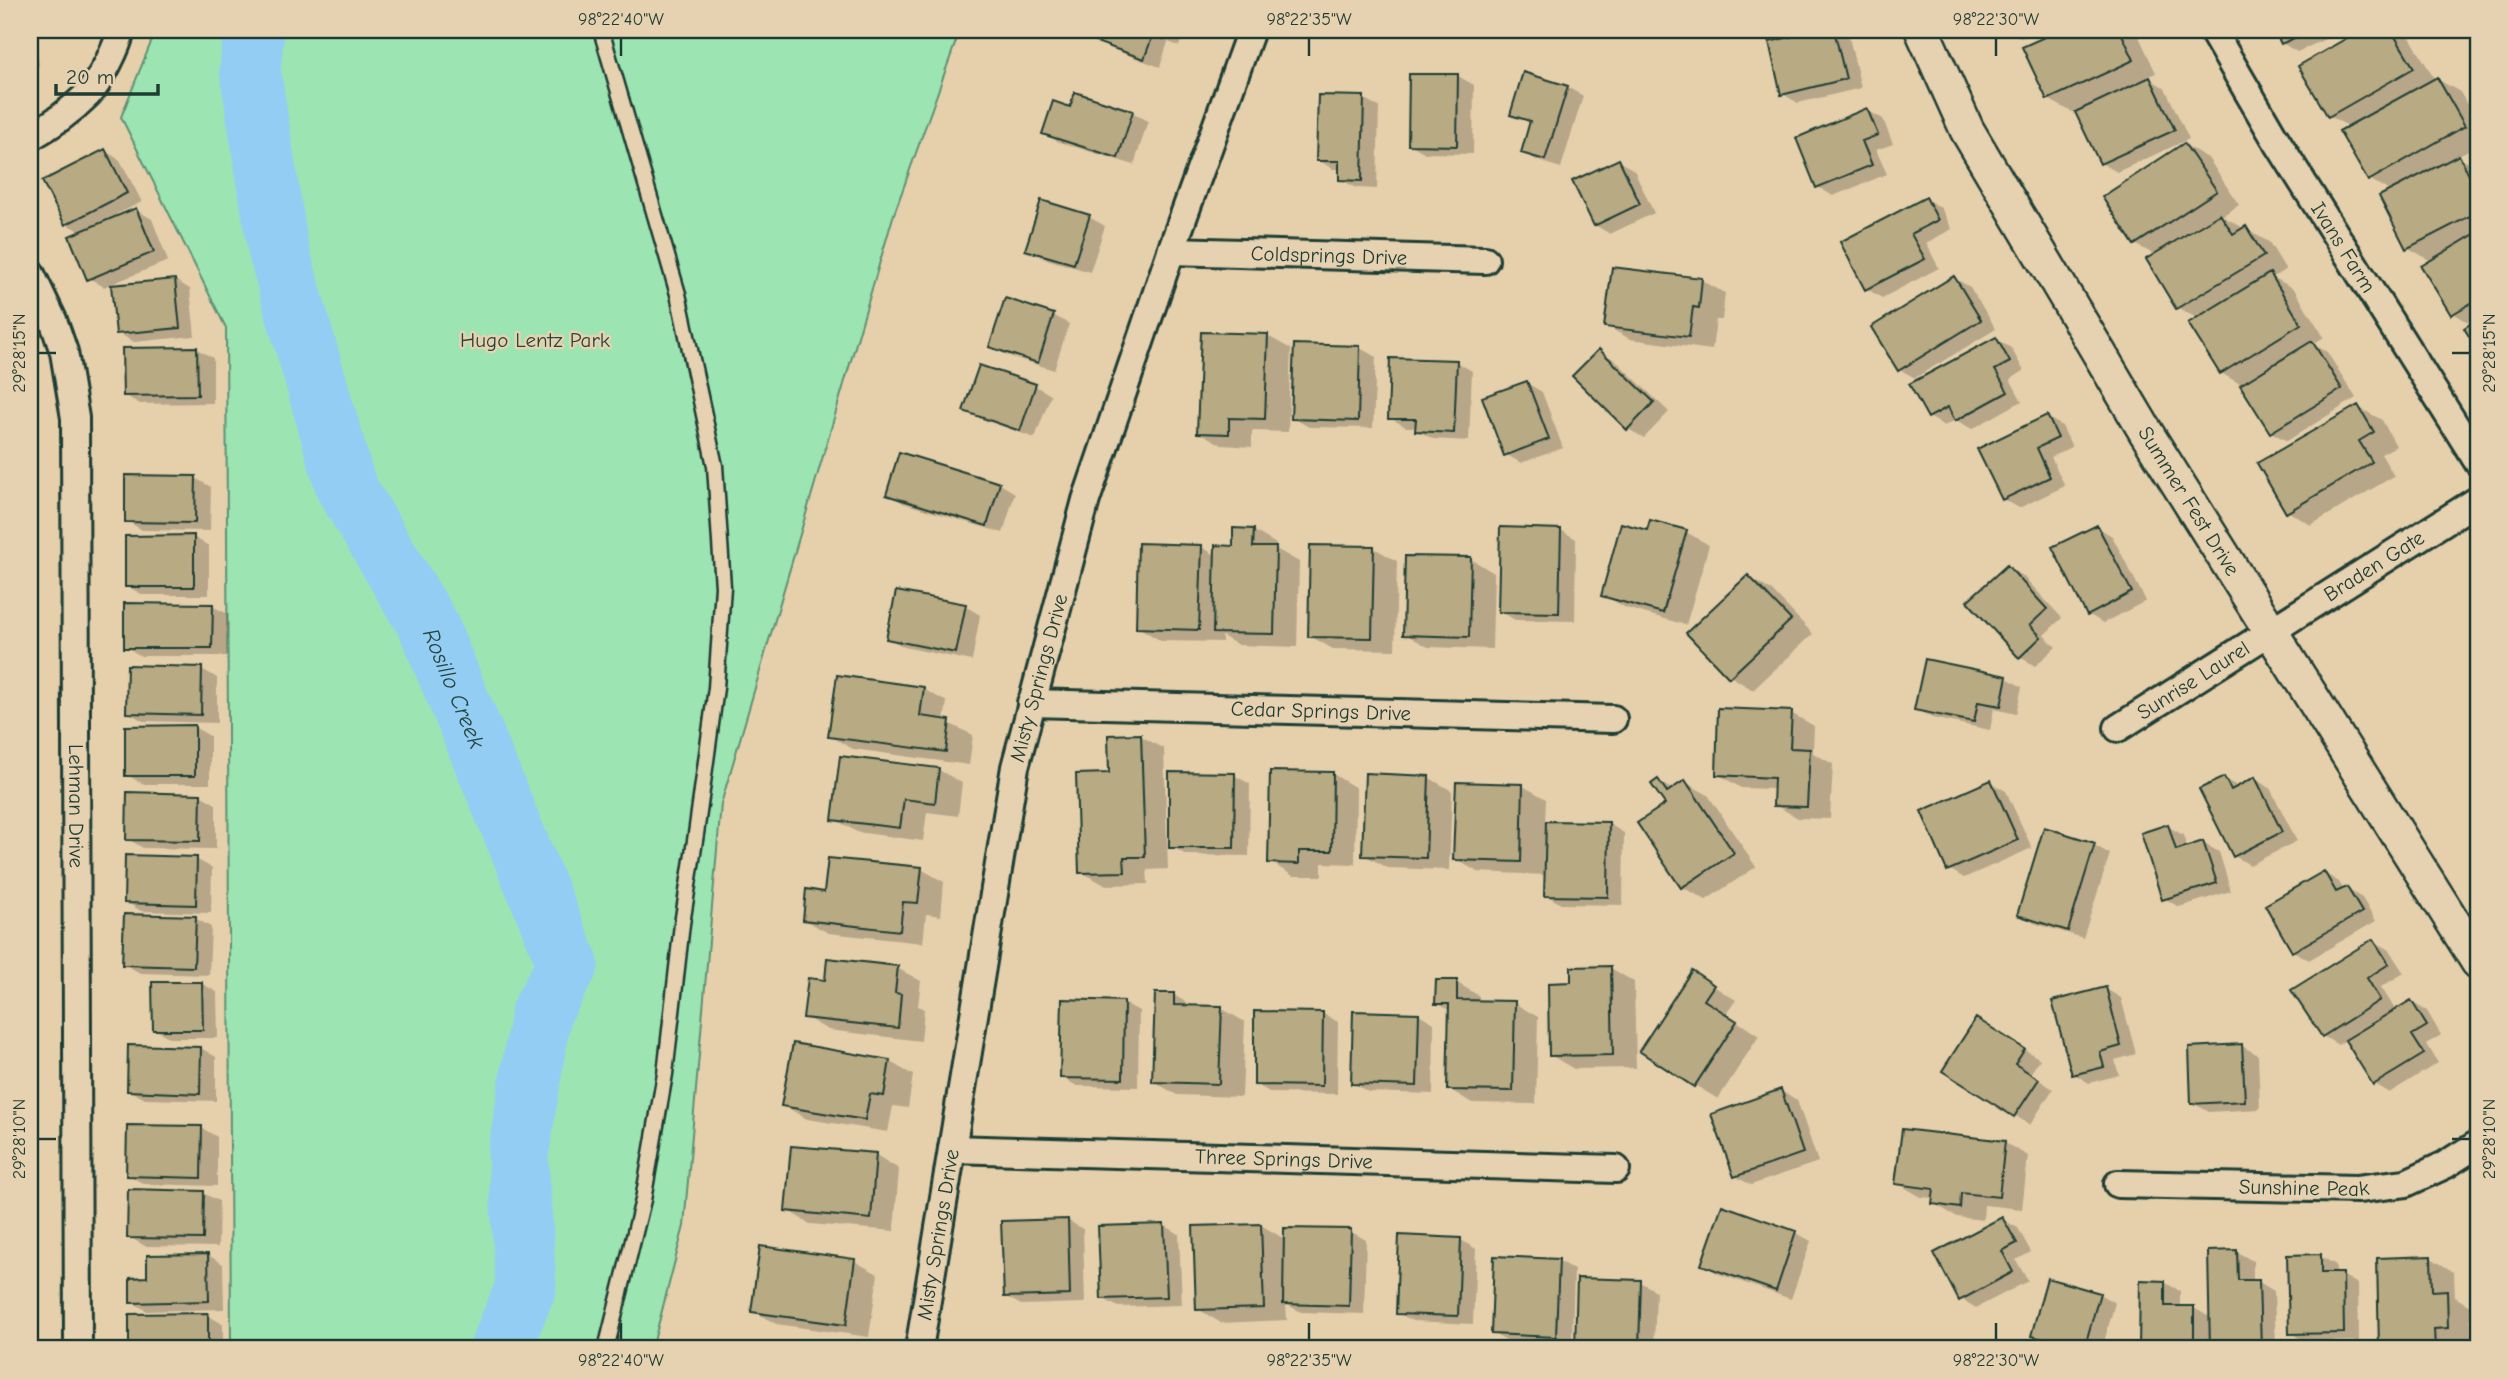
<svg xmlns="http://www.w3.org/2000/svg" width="2508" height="1379" font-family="'Comic Neue',sans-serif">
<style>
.green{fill:#9ce4b2;stroke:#5e9073;stroke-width:2}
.shadow{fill:#0003}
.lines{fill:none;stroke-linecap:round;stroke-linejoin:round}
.river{stroke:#94cdf4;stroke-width:61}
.building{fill:#b8aa83;stroke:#1f3d34;stroke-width:2}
.service-casing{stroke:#1f3d34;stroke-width:19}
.minor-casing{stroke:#1f3d34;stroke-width:32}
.tertiary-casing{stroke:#1f3d34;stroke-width:38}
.service{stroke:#e6d1b0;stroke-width:14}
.minor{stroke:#e6d1b0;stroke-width:26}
.tertiary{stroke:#e6d1b0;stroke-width:33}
.ticks{fill:none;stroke:#1f3d34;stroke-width:2.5}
.labels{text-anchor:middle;stroke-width:5;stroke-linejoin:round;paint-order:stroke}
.street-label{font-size:21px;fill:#1f3d34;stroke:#e6d1b0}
.park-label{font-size:21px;fill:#25453a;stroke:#e6d1b0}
.water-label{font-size:23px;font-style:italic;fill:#25443e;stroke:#e6d1b0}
.neatline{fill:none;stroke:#1f3d34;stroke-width:2.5}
.ticks-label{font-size:18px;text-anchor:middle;fill:#1f3d34}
</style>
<rect width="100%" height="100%" fill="#e6d0ac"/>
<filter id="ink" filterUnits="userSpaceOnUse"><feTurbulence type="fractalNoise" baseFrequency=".0143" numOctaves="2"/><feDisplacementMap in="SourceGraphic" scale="14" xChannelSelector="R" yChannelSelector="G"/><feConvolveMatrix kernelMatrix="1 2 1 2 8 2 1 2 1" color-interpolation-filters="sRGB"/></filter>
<g filter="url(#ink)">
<path class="green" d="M156,30H960L893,217L721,804L684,1226L652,1349H231L226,328L121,117Z"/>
<path class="shadow" d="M30,30H35L39,66L30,67Z
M1103,30H1185L1179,46L1168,42L1160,67L1114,50L1098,41Z
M1827,30H1836L1849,37L1861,88L1798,103L1783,94L1771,43Z
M2007,30H2045L2021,38Z
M2064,30H2136L2156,73L2147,77L2165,88L2189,139L2117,172L2101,163L2076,110L2072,112L2048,99L2024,48Z
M2276,30H2345L2297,52L2282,43Z
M2364,30H2403L2407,32L2435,80L2437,79L2460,92L2478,124V145L2457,156L2478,169V316L2468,322L2453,313L2431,261L2407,247L2391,192L2369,179L2350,127L2329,116L2301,67Z
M1411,76H1458L1474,85L1473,154L1425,153L1410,144Z
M1567,87L1583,96L1561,168L1538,161L1523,152L1531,124L1512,114Z
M1363,98L1379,107L1377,189L1356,188L1340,179L1341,169H1333L1318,160Z
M1072,109L1132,112L1148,121L1134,165L1059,142L1044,133Z
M1867,110L1883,119L1893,144L1876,150L1887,174L1833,196L1818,187Z
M2185,145L2208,158L2239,205L2222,216L2269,242L2286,270L2273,277L2294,289L2324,337L2313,344L2327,352L2356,398L2287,441L2271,432L2242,385L2221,373L2198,319L2177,307L2155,255L2135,244Z
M105,151L120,160L142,202L117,214L119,217L136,210L152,219L168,261L104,287L89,278L81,232L66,224Z
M1619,161L1634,170L1654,213L1610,234L1595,225Z
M1926,199L1941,208L1952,229L1926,243L1939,268L1882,298L1867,289Z
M1089,217L1105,226L1090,272L1043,258L1028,249Z
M1954,278L1970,287L1996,329L1915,378L1899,369Z
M175,280L190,289L195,336L134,342L118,333Z
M1701,280L1725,293L1722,320H1716L1712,350L1630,339L1606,326Z
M1053,315L1069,324L1054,370L1006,355L991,346Z
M1202,334L1268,336L1291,349L1288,432L1252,431V447L1222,445L1199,432Z
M1996,339L2011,348L2024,371L2010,379L2022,401L1972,429L1956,420L1944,426L1929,417Z
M1295,345L1360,348L1376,357L1373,428L1309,427L1293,418Z
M197,349L213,358V403L140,404L124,395Z
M1599,351L1615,360L1669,412L1644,438L1628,429L1574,376Z
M1456,362L1472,371L1469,441L1433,439L1417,430V427H1406L1390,418Z
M1527,383L1542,392L1563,448L1521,463L1505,454Z
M1035,386L1051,395L1035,438L981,419L965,410Z
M2358,407L2382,420L2396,446L2381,454L2394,476L2311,525L2287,511Z
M2047,417L2062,426L2072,447L2051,457L2065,486L2019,508L2003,499Z
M195,478L211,487L210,531L142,530L127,521Z
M30,484L32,529H30Z
M1000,484L1015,493L1003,533L903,503L888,494Z
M2097,527L2112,536L2146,601L2103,623L2088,614Z
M1253,530L1276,544V549L1299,562L1297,647L1238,645L1222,636V642L1161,641L1138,627L1202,547L1217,556L1235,548Z
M1561,530L1576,539L1575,621L1515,620L1500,611Z
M1648,532H1686L1709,545L1686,625L1626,608L1603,595Z
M193,537L209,546V595H143L127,586Z
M1374,548L1397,561L1395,650L1333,649L1310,636Z
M1471,559L1494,573L1492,649L1428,647L1405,634Z
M2007,567L2023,576L2062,618L2044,635L2056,647L2035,666L2020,657Z
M1749,577L1772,591L1813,634L1753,690L1730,676Z
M212,606L228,614L227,656H141L126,647Z
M965,606L980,615L972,661L904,647L888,638Z
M1926,661L2007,678L2022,687L2016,714L1994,709L1990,730L1932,718L1916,709Z
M202,669L217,678V723L143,721L128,712Z
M923,689L947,702L944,721L973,735L969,765L853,749L830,736Z
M1791,713L1814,726L1813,753L1833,764L1830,819L1798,818L1775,805V789L1741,788L1718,774Z
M194,727L210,736V784H143L127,775Z
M1141,736L1164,749L1168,869L1147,870L1148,884L1105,885L1081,872L1111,775Z
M939,770L962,783L958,816L927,812L923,841L857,832L834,819Z
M1333,774L1356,788L1355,864L1322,863V876H1293L1270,862Z
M1234,775L1250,784L1249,856L1186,855L1171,846Z
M1428,777L1452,791L1449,870L1388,868L1364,855Z
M2224,779L2239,787L2255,779L2270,788L2297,841L2250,865L2234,856Z
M1658,781L1673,790L1685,782L1708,795L1756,867L1706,900L1682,887L1668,804Z
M1991,782L2006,791L2032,848L1964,878L1949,869Z
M1523,786L1546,799L1545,823L1609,824L1624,833L1623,905L1561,904L1546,895V875L1478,872L1455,859Z
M200,795L216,804V849L143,848L128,839Z
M2167,826L2183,835L2187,848L2203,843L2219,852L2231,891L2179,907L2164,898Z
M2094,845L2110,854L2083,938L2034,923L2019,914Z
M196,859L212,868L211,913L141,911L126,902Z
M921,869L944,882L941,916L926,914L923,943L828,933L805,920L826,894Z
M2324,873L2339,882L2344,890L2347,889L2362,898L2376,921L2309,960L2293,951Z
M195,918L211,927L209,975L140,973L124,964Z
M2373,941L2389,950L2404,973L2381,987L2396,1011L2411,1002L2427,1011L2441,1035L2427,1044L2438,1063L2389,1093L2374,1084L2347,1039L2338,1045L2323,1036Z
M897,968L921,981L918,1006L924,1009L921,1041L828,1030L805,1017L827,982Z
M1611,968L1634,982L1636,1068L1574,1069L1550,1055L1573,984Z
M1692,973L1736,1000L1726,1014L1759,1036L1718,1099L1695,1085Z
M1456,982L1479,996V1002L1514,1003L1538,1017L1536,1104L1472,1103L1449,1089L1450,1011L1437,1003Z
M201,983L217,992L218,1038H170L155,1029Z
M2106,989L2121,998L2136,1054L2115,1060L2119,1075L2089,1083L2074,1074Z
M1174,995L1195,1008H1221L1245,1022L1242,1097L1177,1095L1153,1081Z
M1124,1003L1139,1011L1138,1087L1077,1086L1061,1077Z
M1322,1013L1338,1022L1337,1094L1271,1093L1255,1084Z
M1419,1014L1434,1023L1433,1094L1368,1092L1353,1083Z
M1992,1029L2040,1059L2030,1074L2053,1089L2030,1125L1944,1070Z
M794,1045L890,1062L913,1075L908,1108L893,1106L888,1132L807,1119L783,1105Z
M2242,1046L2258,1055L2260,1109L2209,1112L2193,1103Z
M201,1048L216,1057V1101L145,1099L129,1090Z
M1781,1091L1797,1100L1818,1162L1751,1185L1735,1176Z
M202,1128L217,1137V1186L144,1184L128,1175Z
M30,1135L32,1137L33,1182H30Z
M2005,1143L2028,1156L2022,1209L1984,1205L1983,1220L1957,1217L1933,1203L1934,1198L1921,1197L1897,1183Z
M792,1148L876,1155L899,1169L894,1231L810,1224L787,1210Z
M203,1193L219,1201L218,1247L145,1246L129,1237Z
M30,1200L33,1202L34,1249H30Z
M1723,1208L1796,1233L1811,1241L1791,1299L1719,1274L1703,1265Z
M2002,1219L2018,1228L2031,1252L2016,1260L2028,1281L1976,1308L1961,1299Z
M1067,1220L1083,1229L1085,1303L1021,1305L1005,1296Z
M1164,1225L1179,1234L1182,1305L1118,1307L1102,1298Z
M1261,1225L1286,1240L1350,1231L1366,1240L1364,1314L1301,1312L1286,1304L1287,1320L1221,1323L1198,1309Z
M1401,1237L1461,1240L1476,1249L1473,1324L1413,1321L1398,1313Z
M2237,1252L2253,1261V1282H2259L2274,1291L2276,1349H2212L2209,1347V1349H2141L2142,1282H2164L2180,1291V1308H2194L2211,1318Z
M208,1255L223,1264L224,1309L147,1311L132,1302L149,1279Z
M2320,1256L2336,1265V1275H2342L2358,1284L2359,1341L2306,1342L2291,1333Z
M1495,1258L1559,1261L1574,1270L1572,1345L1508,1342L1492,1333Z
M2431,1258L2454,1272L2455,1297L2470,1306L2471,1341H2457L2458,1349H2381L2379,1260Z
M854,1261L878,1274L869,1337L776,1324L753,1311Z
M30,1263L33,1265L32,1310H30Z
M1578,1280L1640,1282L1656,1291L1654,1349H1577Z
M2099,1294L2115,1303L2102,1349H2069L2049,1344L2033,1335Z
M130,1315H207L223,1324V1349H131Z
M30,1328L33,1329L32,1349H30Z"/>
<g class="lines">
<path class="river" id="s1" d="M254,30L250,70L278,249L346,487L428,625L568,964L541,1013L518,1155L526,1287L500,1349"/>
</g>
<path class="building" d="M1101,30H1167L1164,39L1153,35L1144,59L1096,42Z
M1819,30H1834L1846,79L1781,95L1769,42Z
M2060,30H2120L2134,60L2047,100L2022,47Z
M2274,30H2312L2281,44Z
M2361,30H2391L2414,68L2328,117L2298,66Z
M1523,72L1568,86L1545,160L1521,153L1530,121L1510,115Z
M1409,74H1458L1457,146L1408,145Z
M2150,77L2175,130L2100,164L2075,112Z
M2437,77L2465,126L2368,181L2339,131Z
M1075,92L1133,111L1118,158L1042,134L1053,101L1070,107Z
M1318,95L1364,96L1362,181L1339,180V161H1316Z
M1867,108L1878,135L1862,141L1872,165L1816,188L1796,138Z
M2184,143L2217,191L2134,245L2102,197Z
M105,149L127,193L65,225L42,181Z
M2459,155L2478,193V212L2406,249L2379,196Z
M1619,159L1640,204L1594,226L1572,181Z
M1926,197L1938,220L1911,234L1925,259L1865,290L1840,242Z
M1041,200L1090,215L1074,264L1025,250Z
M136,208L154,252L87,280L69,236Z
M2220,214L2233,234L2246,226L2264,256L2176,309L2146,259Z
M2478,232V299L2451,315L2421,266Z
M1612,267L1702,278L1699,308L1693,307L1689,337L1604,327Z
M2270,273L2301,324L2220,374L2188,323Z
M1954,276L1981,320L1898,371L1871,327Z
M175,279L180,328L116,334L111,285Z
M1005,298L1054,314L1038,363L989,347Z
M2478,319V351L2464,328Z
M1201,332L1268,334L1265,419L1229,418V434L1197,433Z
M1996,337L2010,362L1995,370L2008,392L1955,421L1948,407L1928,418L1909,384Z
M2312,341L2342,389L2270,433L2240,385Z
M1294,344L1360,346L1358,421L1291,419Z
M197,347L198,395L123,396L122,348Z
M1599,349L1654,402L1627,430L1572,376Z
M1390,358L1457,360L1454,433L1415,431L1416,419H1388Z
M979,365L1036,384L1020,431L963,411Z
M1527,381L1549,439L1504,456L1482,397Z
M2358,405L2374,432L2359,441L2372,462L2286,513L2257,463Z
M2047,415L2058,438L2037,448L2050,477L2002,500L1977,449Z
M899,452L1000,483L987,526L886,495Z
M125,475L196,476L195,523L125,522Z
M1650,520L1687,530L1663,613L1601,596L1621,523L1647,530Z
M2097,525L2132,592L2087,616L2052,547Z
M1500,527L1561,529L1559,613L1498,612Z
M1233,528L1254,529L1253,547H1276L1274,634L1213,633L1215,545L1233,546Z
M194,535V587H125V536Z
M1138,543L1202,545L1199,630L1136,628Z
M1310,545L1374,546L1372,638L1308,637Z
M1405,556L1471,557L1469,637L1403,635Z
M2007,565L2047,609L2030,625L2041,637L2019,658L1967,601Z
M1748,575L1791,620L1729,678L1686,633Z
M896,591L966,604L956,653L886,639Z
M124,603L213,604L212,648H124Z
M1925,659L2007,676L2001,706L1978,702L1974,722L1914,710Z
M127,665L202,667L201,715L126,713Z
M837,675L924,687L920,716L950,720L946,752L828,737Z
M1718,708L1792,711L1790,748L1810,749L1807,807L1773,806L1774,778L1716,775Z
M195,725V776H125V726Z
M1141,734L1145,857H1124L1125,872L1079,873L1076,774L1109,773L1108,735Z
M840,756L939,768L935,803L904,799L900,828L832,820Z
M1270,771L1333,772L1332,851H1299V864L1268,863Z
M1169,772L1235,773L1234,848H1169Z
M1365,773L1429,776L1426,858L1362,856Z
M2224,777L2231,790L2255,777L2282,832L2233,857L2199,789Z
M1658,779L1667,792L1685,780L1734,853L1681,888L1637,823L1665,804L1651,784Z
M1991,780L2018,840L1947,871L1921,811Z
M1456,782L1523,784L1521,862L1453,860Z
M127,792L201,794L200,841L126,840Z
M1546,821L1609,822L1608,897L1544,896Z
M2168,824L2176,850L2203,841L2217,883L2162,900L2141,833Z
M2044,827L2095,843L2068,931L2017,915Z
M125,855L197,857L196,905L124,903Z
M828,858L922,867L918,903L903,902L900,931L803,920L806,889L824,892Z
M2324,871L2336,892L2347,887L2362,912L2292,952L2265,905Z
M124,914L196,916L194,967L122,965Z
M2373,939L2389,964L2367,978L2380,1000L2322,1037L2291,990Z
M827,958L898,966L895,993L901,994L898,1028L803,1018L808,978L825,980Z
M1611,966L1613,1055L1549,1056L1548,983L1571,982V967Z
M1692,970L1714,985L1704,1000L1737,1021L1694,1087L1639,1051Z
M1436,980H1457V1000L1515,1001L1513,1091L1447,1090L1449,1004H1435Z
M152,982H202L203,1030H153Z
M2106,987L2121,1046L2100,1052L2104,1067L2072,1075L2052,1001Z
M1155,993H1174V1005L1222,1006L1219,1084L1152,1082Z
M1062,999L1124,1001L1123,1079L1060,1078Z
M2411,1000L2427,1026L2412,1035L2424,1054L2373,1085L2345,1040Z
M1254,1011L1323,1012L1322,1086L1254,1085Z
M1353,1011L1419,1013L1417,1086L1351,1084Z
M1976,1018L2025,1049L2015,1064L2039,1079L2014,1117L1942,1071Z
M793,1043L890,1060L884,1096L870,1094L865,1120L781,1106Z
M2242,1044L2245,1101L2191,1104L2189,1047Z
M128,1045L201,1047L200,1094L127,1091Z
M1781,1089L1803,1153L1734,1177L1711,1114Z
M127,1125L202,1126L201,1178L126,1176Z
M1902,1129L2005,1141L1999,1197L1961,1193L1960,1208L1932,1204L1934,1189L1895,1184Z
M791,1146L876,1153L871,1219L785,1211Z
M128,1189L204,1191L203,1239L127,1238Z
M1722,1205L1796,1231L1776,1291L1701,1265Z
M2002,1217L2017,1243L2002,1251L2013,1272L1959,1301L1934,1253Z
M1068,1219L1070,1295L1004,1297L1001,1221Z
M1164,1224L1167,1297L1101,1299L1098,1226Z
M1261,1224L1264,1308L1196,1310L1193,1226Z
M1284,1228L1351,1229L1349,1306L1283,1304Z
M1399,1235L1461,1238L1458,1316L1396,1314Z
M760,1246L855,1259L846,1325L751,1312Z
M2237,1250L2238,1280H2259L2261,1349H2210L2208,1251Z
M208,1254L209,1301L130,1303V1278L147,1277V1255Z
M2321,1254V1273H2343L2344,1333L2289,1334L2287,1255Z
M1494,1256L1559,1259L1556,1337L1491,1334Z
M2431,1256L2432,1291L2447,1290L2448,1328L2434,1329L2435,1349H2379L2377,1258Z
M1577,1278L1641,1280L1639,1349H1575Z
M2047,1278L2100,1293L2084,1349L2031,1336Z
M2140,1280L2165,1281V1306H2194V1349H2139Z
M208,1313V1349H129V1314Z"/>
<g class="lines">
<g class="service-casing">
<path id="service" d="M601,30L678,294L715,466L723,587L716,688L696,834L682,924L665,1074L643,1200L606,1349"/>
</g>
<g class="minor-casing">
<g id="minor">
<path id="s2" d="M2212,30L2273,135L2478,462"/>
<path d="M30,137C50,126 71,111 88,94C100,82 118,46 121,30"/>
<path id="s3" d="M1171,251L1485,260"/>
<path id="s4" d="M30,272L53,320L64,352L75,418L78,1349"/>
<path id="s5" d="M1031,703L1613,719"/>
<path id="s6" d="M2118,728L2478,500"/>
<path id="s7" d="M952,1149L1616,1169"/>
<path id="s8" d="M2118,1184L2358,1189L2406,1183L2445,1165L2478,1144"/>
<path id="s9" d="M919,1349L1015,767L1086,500L1171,251L1251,30"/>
</g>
</g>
<g class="tertiary-casing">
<g id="tertiary">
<path id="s10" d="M1922,30L1967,130L2147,434L2478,962"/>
</g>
</g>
<use href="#service" class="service"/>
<use href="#minor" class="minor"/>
<use href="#tertiary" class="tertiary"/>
</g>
</g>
<path class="ticks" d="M621,38V56M1309,38V56M1996,38V56M38,353H56M2452,353H2470M38,1139H56M2452,1139H2470M621,1323V1340M1309,1323V1340M1996,1323V1340"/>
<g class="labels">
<g class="street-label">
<text dy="7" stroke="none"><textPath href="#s2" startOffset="254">Ivans Farm</textPath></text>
<text dy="7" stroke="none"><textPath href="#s3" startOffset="158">Coldsprings Drive</textPath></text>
<text dy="7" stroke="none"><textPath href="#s10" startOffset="542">Summer Fest Drive</textPath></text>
<text dy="7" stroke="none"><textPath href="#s6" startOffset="303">Braden Gate</textPath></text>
<text dy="7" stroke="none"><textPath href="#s9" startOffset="682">Misty Springs Drive</textPath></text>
<text dy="7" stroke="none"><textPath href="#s6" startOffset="89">Sunrise Laurel</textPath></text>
<text dy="7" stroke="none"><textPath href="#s5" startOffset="290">Cedar Springs Drive</textPath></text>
<text dy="7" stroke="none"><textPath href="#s4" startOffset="542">Lehman Drive</textPath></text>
<text dy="7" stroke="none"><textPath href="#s7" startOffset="332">Three Springs Drive</textPath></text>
<text dy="7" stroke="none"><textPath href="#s8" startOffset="186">Sunshine Peak</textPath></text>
<text dy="7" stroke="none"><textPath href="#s9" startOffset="116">Misty Springs Drive</textPath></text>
</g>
<g class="park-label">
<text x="535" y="347">Hugo Lentz Park</text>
</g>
<g class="water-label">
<text dy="8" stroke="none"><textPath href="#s1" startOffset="698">Rosillo Creek</textPath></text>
</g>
</g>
<rect width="2508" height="1379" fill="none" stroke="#e6d1b0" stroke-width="77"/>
<path d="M56 84v10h102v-10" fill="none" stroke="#1f3d34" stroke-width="3.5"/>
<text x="66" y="84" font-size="21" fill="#1f3d34" stroke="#e6d1b0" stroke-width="5" paint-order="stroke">20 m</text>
<rect x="38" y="38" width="2432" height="1302" class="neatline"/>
<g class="ticks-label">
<text x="621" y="25">98°22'40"W</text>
<text x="1309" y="25">98°22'35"W</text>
<text x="1996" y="25">98°22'30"W</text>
<text transform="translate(19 353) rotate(-90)" y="6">29°28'15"N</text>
<text transform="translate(2489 353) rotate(-90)" y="6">29°28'15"N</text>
<text transform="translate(19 1139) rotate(-90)" y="6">29°28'10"N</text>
<text transform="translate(2489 1139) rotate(-90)" y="6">29°28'10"N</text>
<text x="621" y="1366">98°22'40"W</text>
<text x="1309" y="1366">98°22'35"W</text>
<text x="1996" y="1366">98°22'30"W</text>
</g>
</svg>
